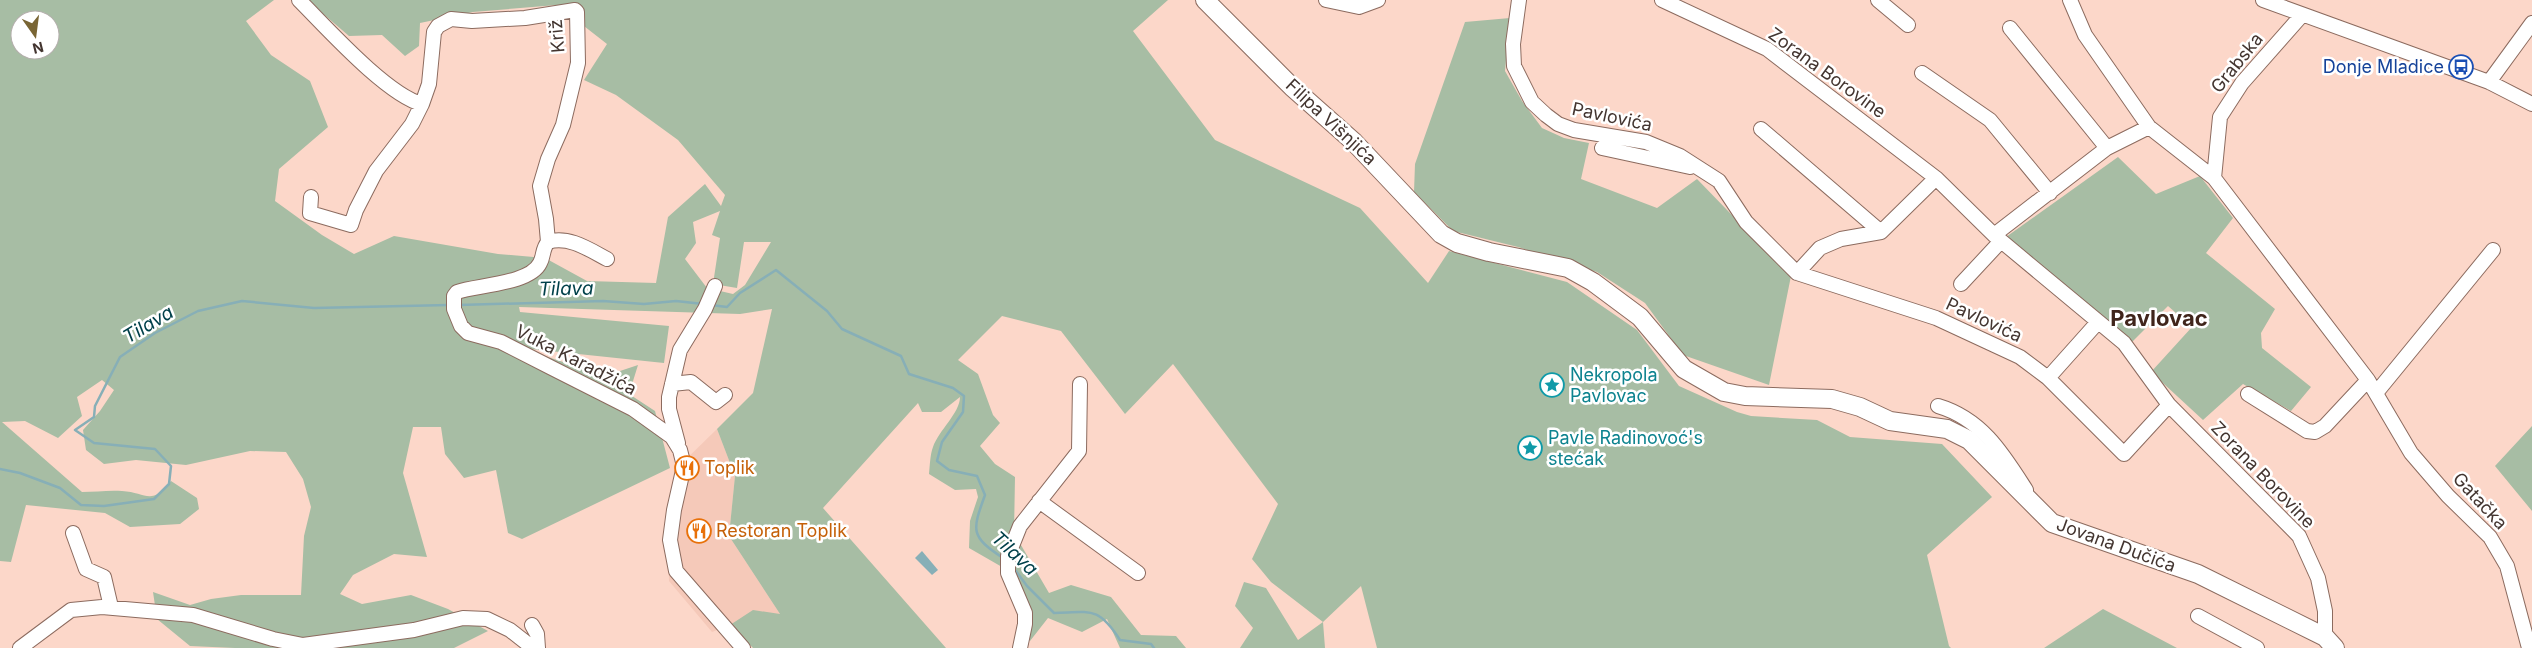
<svg xmlns="http://www.w3.org/2000/svg" width="2532" height="648" font-family="Inter,sans-serif">
<style>
.built{fill:#f5c9b9}
.green{fill:#a7bda4;fill-rule:evenodd}
.water{fill:#87afb7}
.lines{fill:none;stroke-linecap:round;stroke-linejoin:round}
.stream{stroke:#87afb7;stroke-width:2.5}
.minor-casing{stroke:#8c6b5f;stroke-width:16}
.major-casing{stroke:#8c6b5f;stroke-width:20}
.minor{stroke:#fff;stroke-width:14}
.major{stroke:#fff;stroke-width:18}
.labels{text-anchor:middle;stroke-width:5;stroke-linejoin:round;paint-order:stroke}
.street-label{font-size:18px;fill:#433530;stroke:#fff}
.transit-label{font-size:18px;fill:#164399;stroke:#fff;text-anchor:end}
.culture-label{font-size:18px;fill:#0d838f;stroke:#fff;text-anchor:start}
.food-label{font-size:18px;fill:#c56008;stroke:#fff;text-anchor:start}
.water-label{font-size:19px;font-style:italic;fill:#00404a;stroke:#fff}
.district-label{font-size:22px;font-weight:bold;fill:#40251b;stroke:#fff}
</style>
<rect width="100%" height="100%" fill="#fcd7c9"/>
<path class="built" d="M717,429L735,476L729,536L780,614L730,625L712,632L669,581L668,525L675,470Z"/>
<path class="green" d="M0,0H274L246,21L271,55L310,81L328,127L279,169L275,201L322,235L354,254L394,236L498,254L545,258L587,281L656,283L668,217L705,184L721,206L725,195L678,140L616,95L584,80L607,44L557,5L473,12L420,23L419,46L405,56L382,35L349,36L307,0H1168L1133,31L1215,140L1360,208L1428,283L1449,251L1567,282L1637,330L1679,386L1737,412L1751,416L1817,420L1850,437L1942,444L1992,497L1927,555L1949,646L1951,648H1377L1361,586L1323,622L1325,648H1240L1253,628L1235,606L1244,582L1266,588L1298,640L1323,622L1271,582L1252,559L1278,504L1173,364L1125,414L1061,331L1002,316L958,360L978,374L993,415L1000,423L980,446L995,464L1015,477L1014,533L1049,593L1071,585L1111,597L1141,635L1176,636L1186,648H1120L1107,619L1082,632L1048,618L1030,641L1009,571L969,548L970,521L978,497L976,489L955,490L929,474C930,465 930,455 933,447C939,430 960,413 960,397L941,412H922L918,403L823,508L946,648H753L730,625L753,610L780,614L729,536L735,476L717,429L753,393L772,309L740,314L519,307L520,312L669,326L664,363L521,348L605,376L638,365L629,394L655,411L670,468L522,539L508,533L496,470L464,478L445,454L441,427H413L403,473L427,557L394,554L353,575L340,594L362,604L411,595L448,609L488,631L454,648H235L190,646L157,619L153,592L190,605L211,599L241,595H301L304,536L311,507L303,479L286,452L250,451L186,465L136,460L104,464L86,450L83,430L100,411L114,390L102,380L77,397L82,416L58,438L25,421L2,422L82,492C95,492 109,490 122,491C146,492 151,507 171,481L197,498L199,509L180,524L130,527L105,513L26,505L11,562L0,561ZM20,20H50V50H20ZM720,211L712,235L720,238L713,284L737,288L744,242H771L745,285L733,294L707,288L685,259L696,243L693,222Z
M1510,18L1505,71L1522,101L1542,128L1564,138L1589,143L1581,179L1657,208L1697,179L1791,276L1769,385L1683,355L1645,303L1597,272L1518,247L1453,231L1414,192L1415,164L1465,22Z
M2118,157L2156,194L2200,176L2233,218L2206,253L2275,309L2261,333L2262,348L2311,387L2291,411L2243,384L2203,420L2151,372L2192,327L2168,306L2130,344L2006,237Z
M2532,426V511L2495,466Z
M2103,609L2177,648H2044Z"/>
<path class="water" d="M922,551L938,570L932,575L915,558Z"/>
<g class="lines">
<path class="stream" d="M459,305L603,301L644,304L676,301L703,304
M711,305L727,307L740,293L776,270L827,311L842,329L901,356L909,374L953,388L964,396L963,412L942,442L937,461L949,470L977,476L985,495C972,531 970,536 1003,558
M0,469L20,473L60,488L81,505L104,506L154,499L169,484L171,466L155,449L94,443L75,430L94,417L95,406L120,357L155,333L198,311L242,301L314,308L449,305
M1013,567L1027,586L1054,613C1091,612 1098,606 1120,640L1151,644L1154,648"/>
<g class="minor-casing">
<path id="minor" d="M299,0C327,28 387,95 422,104
M1326,0L1359,7L1378,0
M1519,0L1513,44L1514,66L1532,102L1546,115L1558,124L1574,130L1646,142L1680,156L1719,181L1746,222L1797,273L1936,318L2020,357L2048,378L2124,454L2169,405
M1662,0L1767,49L1936,178L1994,235L2124,343L2169,405L2299,536L2318,578L2325,611V637
M1878,0L1908,25
M2070,0L2085,35L2149,127L2214,178L2368,380L2411,453L2448,496L2490,537L2507,566L2529,648
M2263,0L2489,82L2532,104
M2010,28L2107,148
M1922,73L1990,120L2050,193
M2489,82L2532,23
M1761,129L1881,232
M1602,148L1690,167
M2214,178L2220,117L2242,83L2302,15
M311,197L310,213L351,225L356,210L376,171L412,124L422,104L429,84L434,32L438,26L451,19L472,21L525,18L575,10L577,12L578,63L563,125L548,159L540,186L546,219L548,242
M1994,235L2107,148L2149,127
M548,242C542,249 544,256 540,263C530,284 477,285 457,292L454,296V309L461,326L468,333L501,342L550,367L633,409L672,437L680,450L684,466L674,510L670,540L676,571L743,648
M548,242C568,235 590,250 607,259
M1797,273L1820,248L1841,239L1881,232L1936,178
M1961,284L2001,241
M2048,378L2098,322
M672,384L691,382L716,402L725,395
M2376,393L2493,250
M2248,394L2307,431L2315,432L2325,426L2368,380
M1938,406C1982,419 2003,454 2026,490
M678,443L669,409V397L680,350L705,309L715,286
M1039,501L1138,573
M73,533L86,569L104,577L111,607
M2198,616L2257,648
M532,625L537,634L538,648
M20,648L71,610L102,607L193,615L273,639L303,645L414,630L463,618L487,619L510,630L533,648
M1020,648L1025,624V613L1008,573V556L1020,526L1079,451L1080,384"/>
</g>
<g class="major-casing">
<path id="major" d="M1205,0L1292,87L1354,142L1441,234L1457,243L1489,252L1568,268L1593,282L1640,317L1684,369L1724,392L1745,396L1832,399L1860,407L1890,421L1947,429L1969,440L2052,523L2198,574L2325,637L2335,648"/>
</g>
<use href="#minor" class="minor"/>
<use href="#major" class="major"/>
</g>
<defs>
<g id="bus-ring" transform="scale(1.25)"><circle r="9.5" fill="#fff" stroke="#1a4fb4" stroke-width="1.5"/><path d="M-5-6H5V4H4V6H2V4H-2V6H-4V4H-5ZM-3.5-4V0h7V-4ZM-3.5 1.2v1.5H-2V1.2ZM2 1.2v1.5H3.5V1.2Z" fill="#1a4fb4"/></g>
<g id="sight-ring" transform="scale(1.25)"><circle r="9.5" fill="#fff" stroke="#0f9aa8" stroke-width="1.5"/><path d="M0-6L1.8-2.2L6-1.7L2.9 1.2L3.7 5.4L0 3.3L-3.7 5.4L-2.9 1.2L-6-1.7L-1.8-2.2Z" fill="#0f9aa8"/></g>
<g id="restaurant-ring" transform="scale(1.25)"><circle r="9.5" fill="#fff" stroke="#e8710a" stroke-width="1.5"/><path d="M-5-6h1v4h1v-4h1v4h1v-4h1v5L-1.5 .5V6h-2V.5L-5-1ZM5-6V6H3V1.5H1.5Q1.5-4 5-6Z" fill="#e8710a"/></g>
</defs>
<g fill-rule="evenodd">
<use href="#bus-ring" x="2461" y="67"/>
<use href="#sight-ring" x="1552" y="385"/>
<use href="#sight-ring" x="1530" y="448"/>
<use href="#restaurant-ring" x="687" y="468"/>
<use href="#restaurant-ring" x="699" y="531"/>
</g>
<g class="labels">
<g class="street-label">
<text transform="translate(557 36) rotate(-95)" y="6">Križ</text>
<text transform="translate(2237 63) rotate(-51)" y="6">Grabska</text>
<text transform="translate(1827 73) rotate(36)" y="6">Zorana Borovine</text>
<text transform="translate(1612 117) rotate(12)" y="6">Pavlovića</text>
<text transform="translate(1331 122) rotate(43)" y="6">Filipa Višnjića</text>
<text transform="translate(1984 320) rotate(25)" y="6">Pavlovića</text>
<text transform="translate(576 360) rotate(27)" y="6">Vuka Karadžića</text>
<text transform="translate(2263 475) rotate(46)" y="6">Zorana Borovine</text>
<text transform="translate(2480 501) rotate(47)" y="6">Gatačka</text>
<text transform="translate(2116 545) rotate(20)" y="6">Jovana Dučića</text>
</g>
<g class="transit-label">
<text x="2444" y="73">Donje Mladice</text>
</g>
<g class="culture-label">
<text x="1570" y="381">Nekropola<tspan x="1570" dy="21">Pavlovac</tspan></text>
<text x="1548" y="444">Pavle Radinovoć's<tspan x="1548" dy="21">stećak</tspan></text>
</g>
<g class="food-label">
<text x="704" y="474">Toplik</text>
<text x="716" y="537">Restoran Toplik</text>
</g>
<g class="water-label">
<text transform="translate(566 288) rotate(-1)" y="7">Tilava</text>
<text transform="translate(148 324) rotate(-31)" y="7">Tilava</text>
<text transform="translate(1015 553) rotate(43)" y="7">Tilava</text>
</g>
<g class="district-label">
<text x="2159" y="326">Pavlovac</text>
</g>
</g>
<g transform="translate(35 35) rotate(166)"><circle r="24" fill="#ffffff" stroke="#b4aeac"/>
<path d="M0-4L9 19L0 12L-9 19Z" fill="#796534"/>
<text y="-8" font-size="14" font-weight="bold" text-anchor="middle" fill="#433530">N</text>
</g>
</svg>
